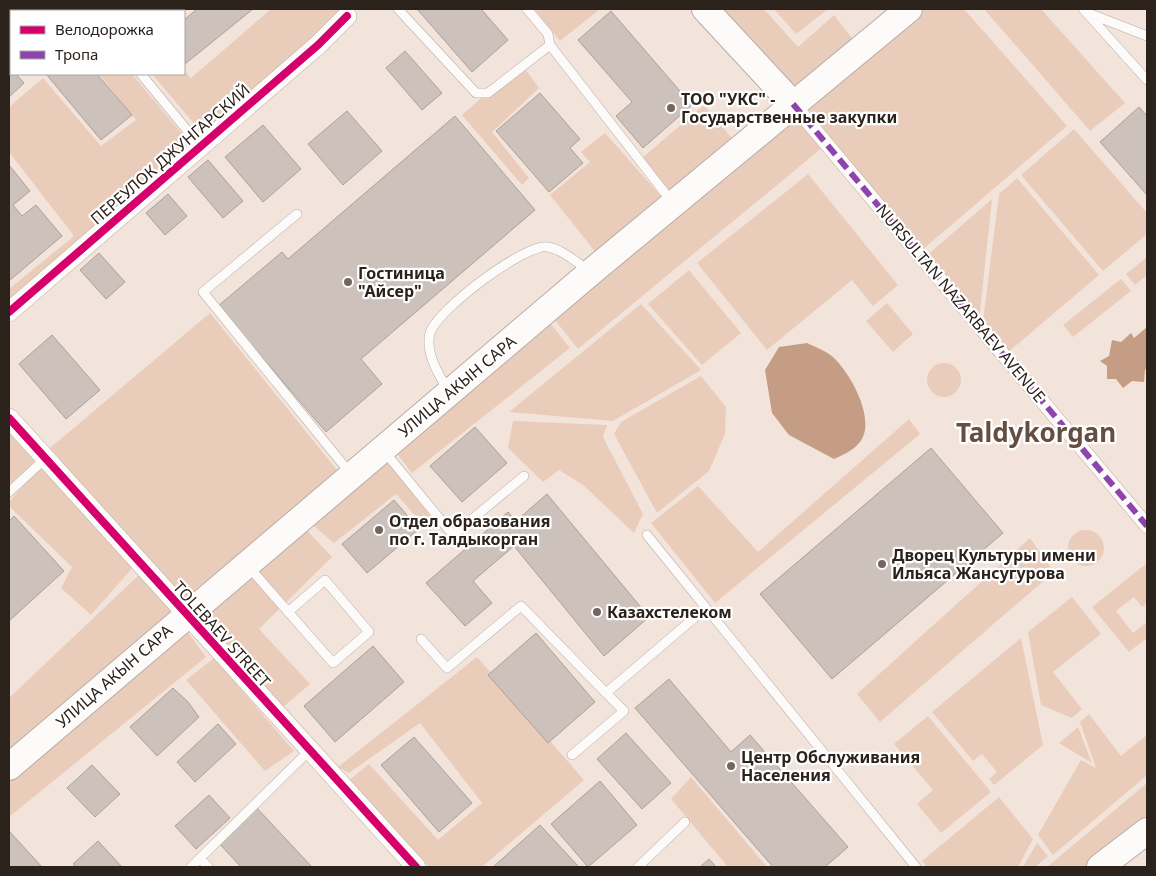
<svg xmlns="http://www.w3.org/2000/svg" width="1156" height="876" font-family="'Noto Sans',sans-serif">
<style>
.green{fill:#eaccbb}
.water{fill:#c59d84}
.building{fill:#cdc1bb;stroke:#aca099}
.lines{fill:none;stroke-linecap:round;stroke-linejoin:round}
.service-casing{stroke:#b7aca5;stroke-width:10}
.pedestrian-casing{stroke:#b7aca5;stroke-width:15}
.minor-casing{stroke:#b7aca5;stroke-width:20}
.secondary-casing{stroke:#b7aca5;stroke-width:28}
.service{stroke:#fdfbfa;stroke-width:9}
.pedestrian{stroke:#fdfbfa;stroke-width:14}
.minor{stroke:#fdfbfa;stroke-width:19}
.secondary{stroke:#fdfbfa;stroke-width:26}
.quiet{stroke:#8e44ad;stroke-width:6;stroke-dasharray:12 6;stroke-linecap:butt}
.cycleway-casing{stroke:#fff;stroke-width:11}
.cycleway{stroke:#d6006c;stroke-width:8}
.poi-dot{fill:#72665f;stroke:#fff;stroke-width:2}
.labels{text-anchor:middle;stroke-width:4.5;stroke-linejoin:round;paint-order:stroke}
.poi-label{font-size:16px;font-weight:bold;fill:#2c221c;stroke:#fff;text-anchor:start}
.street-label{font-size:16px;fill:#2c221c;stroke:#fff}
.town-label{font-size:26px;font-weight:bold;fill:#644e40;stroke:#fff}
</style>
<rect width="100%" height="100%" fill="#f3e4db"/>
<path class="green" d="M271,9H348L202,133L152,74H184V70L191,78Z
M534,9H600L560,41Z
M714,9H764L798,47L834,15L855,42L793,93Z
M774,9H828L796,34Z
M923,9H964L1067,126L922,250L806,107Z
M984,9H1041L1125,103L1090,131Z
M521,63L539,88L492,132L529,178L522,185L462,115Z
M99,74H132L193,147L9,308V289L74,236L9,152V107L43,78L101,146L136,120Z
M704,105L736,143L675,197L642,158Z
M792,111L822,148L578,349L551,315Z
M1074,129L1147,213V234L1103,271L1021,175Z
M605,133L666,202L601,259L550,195L590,162L581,152Z
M808,174L898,285L873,306L852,280L767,350L697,263Z
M1017,178L1099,275L1006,354L982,329L999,194Z
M992,199L979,321L925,257Z
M1147,257V275L1135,285L1126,274Z
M689,270L741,333L702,365L648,304Z
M1121,279L1131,291L1073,337L1063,325Z
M887,303L913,334L893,352L866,321Z
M641,304L701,370L613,421L509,412Z
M210,313L337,470L187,606L50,448Z
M550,323L570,348L412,473L389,443Z
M927 380a17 17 0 1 1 34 0a17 17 0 1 1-34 0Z
M701,376L726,407L725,434L709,471L657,513L614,434L621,422Z
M909,419L920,434L715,603L651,523L698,486L758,552Z
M513,421L607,425L603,437L643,514L634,533L583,485L559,470L543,482L508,448Z
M9,425L39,457L9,485Z
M385,458L432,518L421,522L396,494L334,543L309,522Z
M43,464L135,565L91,615L61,588L72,567L9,506V502Z
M301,524L332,557L259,629L310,684L281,709L195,617Z
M1068 548a18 18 0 1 1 36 0a18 18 0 1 1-36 0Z
M1030,538L1054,572L880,722L857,694Z
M1147,563V603L1142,607L1134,597L1116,611L1133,633L1147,622V638L1129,652L1092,607Z
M141,573L177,611L9,758V698Z
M1072,597L1101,634L1053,672L1082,709L1072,718L1041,705L1028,632Z
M184,627L206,657L9,817V779Z
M1021,638L1043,745L994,785L989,779L997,772L982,754L973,761L932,712Z
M477,657L584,780L482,867H429L348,781L369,764L438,840L482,803L420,723L349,773L338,767Z
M214,658L294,751L265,771L186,680Z
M1089,714L1121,756L1147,735V775L1053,855L1038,835L1081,760L1096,768L1080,722Z
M928,716L991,792L941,833L917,804L933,790L894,744Z
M1078,727L1092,763L1059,743Z
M691,777L767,867H728L671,799Z
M1147,783V822L1089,867H1047Z
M999,797L1033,839L1018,867H927L922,861Z
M1037,843L1048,856L1035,867H1023Z"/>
<path class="water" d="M1147,327V368L1145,370L1144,382L1132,381L1123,388L1116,379H1107V366L1100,361L1109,356L1112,340L1121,342L1131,333L1134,338Z
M807,343C815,347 827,351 834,358C850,373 877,420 860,442C854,450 843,455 834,459L789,435L772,413L765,370L779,347Z"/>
<path class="building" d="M9,9H44L46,11H11V31L9,28Z
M197,9H253L185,64L184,20Z
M417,9H481L508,40L472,72Z
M611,11L692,105L643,148L616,116L632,102L578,40Z
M405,51L442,93L422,110L386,68Z
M9,65L11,74H16L24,83L9,97Z
M46,74H97L132,115L101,140Z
M540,93L580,139L570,148L583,163L549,192L496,131Z
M1139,107L1147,116V195L1100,142Z
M347,111L382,151L343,185L308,144Z
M455,116L535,210L361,359L382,384L326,432L218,306L282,252L288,259Z
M263,125L301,169L263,202L225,157Z
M208,160L243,201L223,218L188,177Z
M9,165L30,191L13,205L22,216L36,205L62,236L9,281Z
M168,194L187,216L165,235L146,213Z
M99,253L125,282L106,299L80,270Z
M52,335L100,390L66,419L19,364Z
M475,427L507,463L462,502L430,466Z
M931,448L1003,533L832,679L760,594Z
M547,494L649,617L604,656L514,546L473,581L492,603L465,626L426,583L508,512L516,521Z
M394,500L419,529L367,573L342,544Z
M14,516L64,571L9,621V521Z
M536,633L595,702L548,743L488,675Z
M373,646L404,682L335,742L304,706Z
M669,679L731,752L750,735L848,847L825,867H773L635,708Z
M173,688L188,702L199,717L157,756L130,727Z
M218,724L236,744L195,782L177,762Z
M626,733L671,783L642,809L597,759Z
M414,737L472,803L439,832L381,765Z
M92,765L120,794L95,817L67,788Z
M600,781L637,825L588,867L551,824Z
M209,795L230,818L196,849L175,826Z
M255,806L312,867H241L217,841Z
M540,825L579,867H493Z
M9,831L42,867H9Z
M98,841L122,867H76L73,864Z
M709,859L716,867H700Z"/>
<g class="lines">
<g class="service-casing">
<path id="service" d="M87,9L89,11
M398,9L476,93H488L550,45L548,34L527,9
M1083,9L1147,80
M165,11L169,9
M1088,13L1147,36
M550,45L672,202
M141,74L200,146
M297,214L203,292L350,473
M448,390C438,374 425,352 430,333C437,310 525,243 548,247C563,250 576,262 588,270
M384,451L453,535L524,476
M9,492L45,459
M647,535L916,867
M248,566L333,663L369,632L325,580L288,612
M421,639L447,668L521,606L606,693
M572,755L624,711L606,693L706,608
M200,858L208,867
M191,867L309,751
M638,867L685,822"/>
</g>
<g class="pedestrian-casing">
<path id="pedestrian" d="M793,104L1147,526"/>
</g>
<g class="minor-casing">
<path id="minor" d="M9,312L318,45L347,16
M9,418L416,867"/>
</g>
<g class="secondary-casing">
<path id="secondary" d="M705,9L793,104
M9,767L591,272L909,9
M1100,867L1147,831"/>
</g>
<use href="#service" class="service"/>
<use href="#pedestrian" class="pedestrian"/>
<use href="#minor" class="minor"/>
<use href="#secondary" class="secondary"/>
<path class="quiet" d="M793,104L1147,526"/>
<g class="cycleway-casing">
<path id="cycleway" d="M9,312L318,45L347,16
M9,418L416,867"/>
</g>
<use href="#cycleway" class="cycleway"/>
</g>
<g class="poi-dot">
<circle cx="671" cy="108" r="5"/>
<circle cx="348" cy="282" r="5"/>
<circle cx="379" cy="530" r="5"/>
<circle cx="882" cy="564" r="5"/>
<circle cx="597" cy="612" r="5"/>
<circle cx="731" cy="766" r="5"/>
</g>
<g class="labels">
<g class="poi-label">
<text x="681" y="105">ТОО "УКС" -<tspan x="681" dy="18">Государственные закупки</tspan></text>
<text x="358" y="279">Гостиница<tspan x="358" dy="18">"Айсер"</tspan></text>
<text x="389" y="527">Отдел образования<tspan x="389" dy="18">по г. Талдыкорган</tspan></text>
<text x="892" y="561">Дворец Культуры имени<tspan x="892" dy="18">Ильяса Жансугурова</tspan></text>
<text x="607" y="618">Казахстелеком</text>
<text x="741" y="763">Центр Обслуживания<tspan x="741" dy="18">Населения</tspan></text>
</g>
<g class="street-label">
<text transform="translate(170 154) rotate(-41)" y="6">ПЕРЕУЛОК ДЖУНГАРСКИЙ</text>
<text transform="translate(961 303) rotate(50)" y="6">NURSULTAN NAZARBAEV AVENUE</text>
<text transform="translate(457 386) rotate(-40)" y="6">УЛИЦА АКЫН САРА</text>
<text transform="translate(222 634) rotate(48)" y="6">TOLEBAEV STREET</text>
<text transform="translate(114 676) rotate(-41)" y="6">УЛИЦА АКЫН САРА</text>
</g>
<g class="town-label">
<text x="1036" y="442">Taldykorgan</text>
</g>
</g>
<rect width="1156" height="876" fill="none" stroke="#2c221c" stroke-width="20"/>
<rect x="10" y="10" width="175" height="65" fill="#ffffff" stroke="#aba7a4"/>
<rect x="20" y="26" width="25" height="8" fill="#d6006c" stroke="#aba7a4"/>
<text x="55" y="35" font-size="15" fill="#2c221c">Велодорожка</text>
<rect x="20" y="51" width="25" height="8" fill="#8e44ad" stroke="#aba7a4"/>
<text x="55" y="60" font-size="15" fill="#2c221c">Тропа</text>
</svg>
